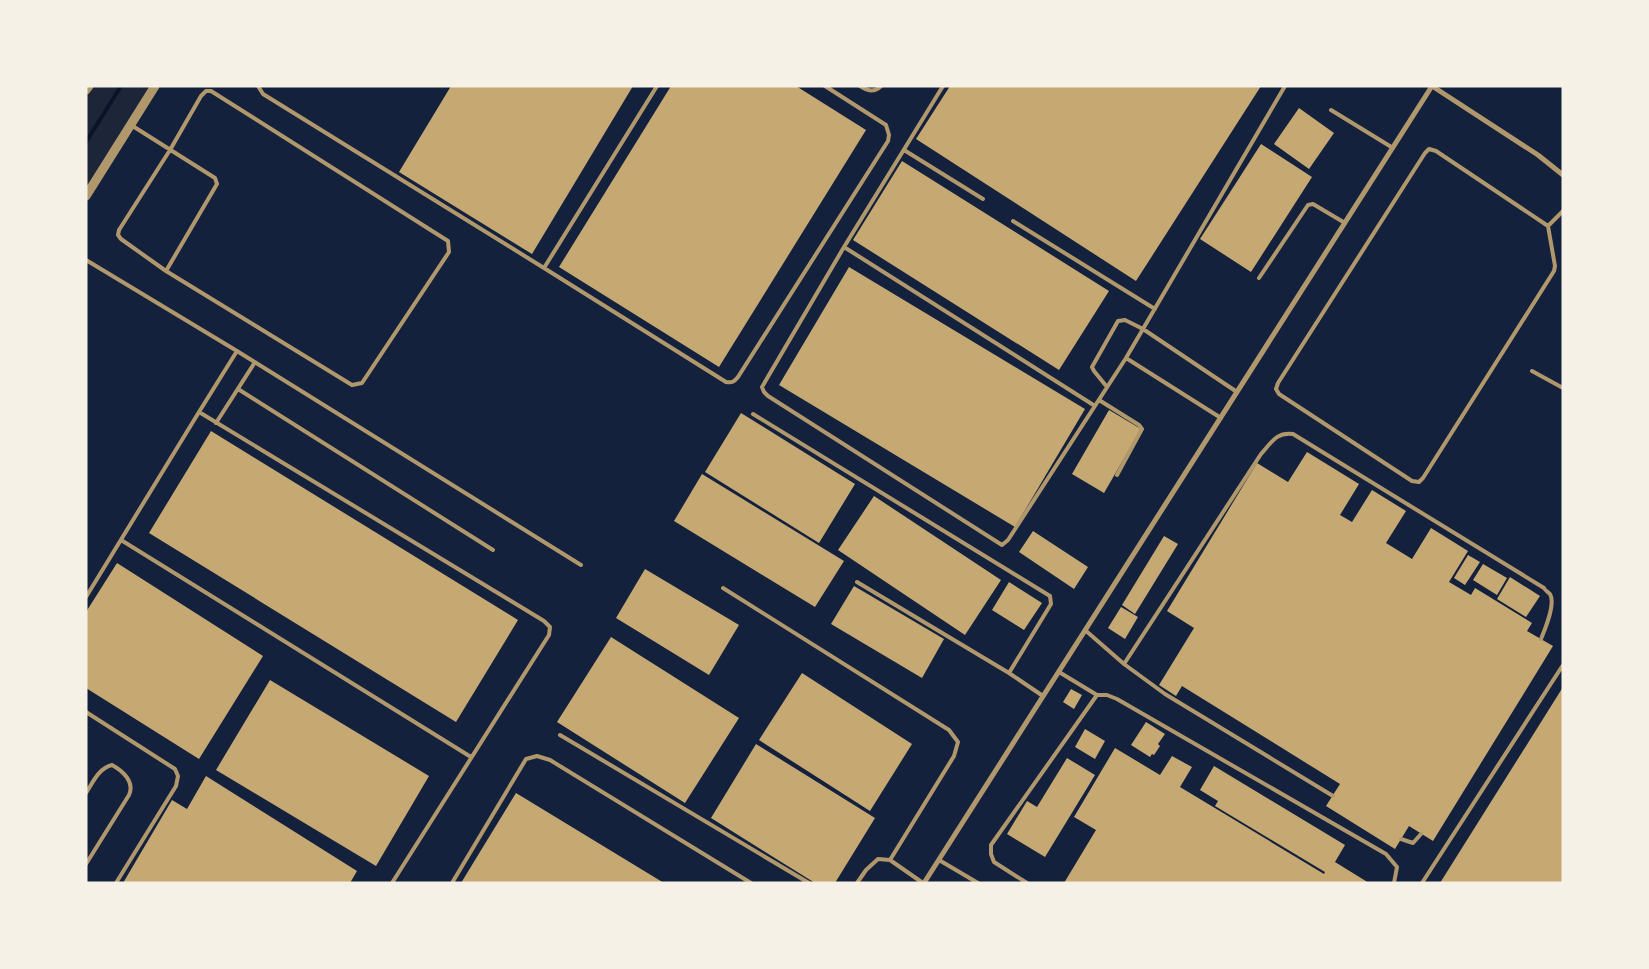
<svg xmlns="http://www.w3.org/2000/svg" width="1649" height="969" font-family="Georgia,serif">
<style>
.green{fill:#1d2539}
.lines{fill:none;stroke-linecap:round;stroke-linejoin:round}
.stream{stroke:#0b132b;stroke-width:4}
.building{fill:#c6a872}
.service{stroke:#b1986c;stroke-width:4}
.minor{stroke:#b1986c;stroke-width:5}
.tertiary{stroke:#b1986c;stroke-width:9}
</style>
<rect width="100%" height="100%" fill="#14213d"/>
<path class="green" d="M89,86H155L86,196V90Z"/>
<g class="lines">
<path class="stream" d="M86,142L121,86"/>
</g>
<path class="building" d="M451,86H633L532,254L399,172Z
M671,86H796L866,130L719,367L559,267Z
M950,86H1261L1136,281L916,139Z
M1299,108L1334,133L1309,169L1274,144Z
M1261,144L1312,177L1251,272L1200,239Z
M902,161L1109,291L1059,370L853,240Z
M849,267L1085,409L1015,527L779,385Z
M1109,410L1141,429L1104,493L1072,474Z
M741,413L855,484L819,543L705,472Z
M211,431L518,620L456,722L149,533Z
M1307,452L1359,484L1340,515L1352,522L1372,490L1406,511L1386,543L1412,559L1431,528L1468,551L1449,582L1471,595L1475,588L1532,623L1527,631L1553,646L1433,841L1409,826L1395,849L1326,806L1340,784L1182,686L1176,696L1159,685L1194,628L1167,611L1257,463L1288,482Z
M702,474L844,561L815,607L674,521Z
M874,496L1001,580L965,635L838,550Z
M1033,531L1088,567L1074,589L1019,552Z
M1164,536L1178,544L1135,614L1122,605Z
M1468,555L1480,562L1465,585L1454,578Z
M117,563L263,656L199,759L86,688V612Z
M1483,564L1507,578L1497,595L1473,580Z
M645,569L739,625L709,675L616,618Z
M1510,577L1540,596L1526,617L1497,599Z
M1009,582L1042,603L1024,630L992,610Z
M854,586L944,639L922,678L831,624Z
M1121,607L1138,617L1125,639L1108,628Z
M611,637L739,718L685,803L557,722Z
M802,673L912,744L870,811L759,740Z
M270,680L429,776L376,866L216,770Z
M1563,687V883H1440Z
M1071,689L1082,695L1074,709L1063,702Z
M1146,722L1165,734L1158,744L1160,746L1154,755L1152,754L1150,757L1131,745Z
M1085,729L1105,741L1095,759L1075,747Z
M756,744L875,818L835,883H815L711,818Z
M1115,748L1160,775L1172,756L1192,767L1180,787L1324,874L1325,872L1215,806L1218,801L1200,790L1214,766L1345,845L1335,862L1369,883H1064L1096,830L1074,817Z
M1067,758L1095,775L1045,857L1007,834L1027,801L1037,807Z
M206,776L357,871L350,883H123L172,800L187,809Z
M516,793L664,883H461Z"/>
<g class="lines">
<path class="service" d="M258,86L263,94L544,268L726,382C732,383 734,382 738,377L888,141L889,135L886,125L825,86
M860,86C868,91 874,93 881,86
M943,86L844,247L762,387L764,392L768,396L1002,545L1008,540L1126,358L1285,86
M206,91H211L448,241L449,252L362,383L352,385L166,271L121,239L118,235L119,230L170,150L201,96Z
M1331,110L1393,148
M131,125L215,178L217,184L166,271
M1429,149L1436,151L1548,226L1555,266L1554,271L1423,478L1419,482L1412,481L1279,394L1276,389L1278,383L1425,153Z
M904,150L983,199
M1013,221L1155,309
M1548,226L1563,211
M844,247L1095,406
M86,260L237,351L581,565
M544,268L657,86
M1259,278L1308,205L1313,204L1345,223
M1126,358L1221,418
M1532,371L1563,388
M1107,387L1094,371L1092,367L1118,321L1125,320L1143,329L1237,392
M238,389L493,550
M1099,400L1139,425L1142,429L1117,475
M199,412L237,351
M753,414L1050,596L1051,604L1009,673
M216,423L255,362
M121,540L471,757
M857,582L1009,673L1043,696
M723,588L949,730L958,742L954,756L890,860L923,883
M86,597L199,412L544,621L550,627L549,635L392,883
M1085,630L1124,664L1165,694L1333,796
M1124,664L1261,454C1272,442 1276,432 1293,434L1544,588C1544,589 1550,594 1550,594C1556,604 1545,629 1541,639
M1059,672L1097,695H1107L1117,699L1386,854L1397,867L1394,883
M86,712L175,769L178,776L176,786L116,883
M560,735L809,883
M86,793C93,782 99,768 112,765C123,771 135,782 129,795L86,864
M1401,839L1413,843L1421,834
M939,860L978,883
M452,883L526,759L537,756L550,760L751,883
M857,883L866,870L878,859L890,860
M1027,883L994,862L991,854V845L1097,695
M1422,883L1563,665"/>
<path class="minor" d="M1432,86L1538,155L1563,175
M924,883L1432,86"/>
<path class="tertiary" d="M86,90L89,86
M86,196L155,86"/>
</g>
<rect width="1649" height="969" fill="none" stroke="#f6f1e7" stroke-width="175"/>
</svg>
